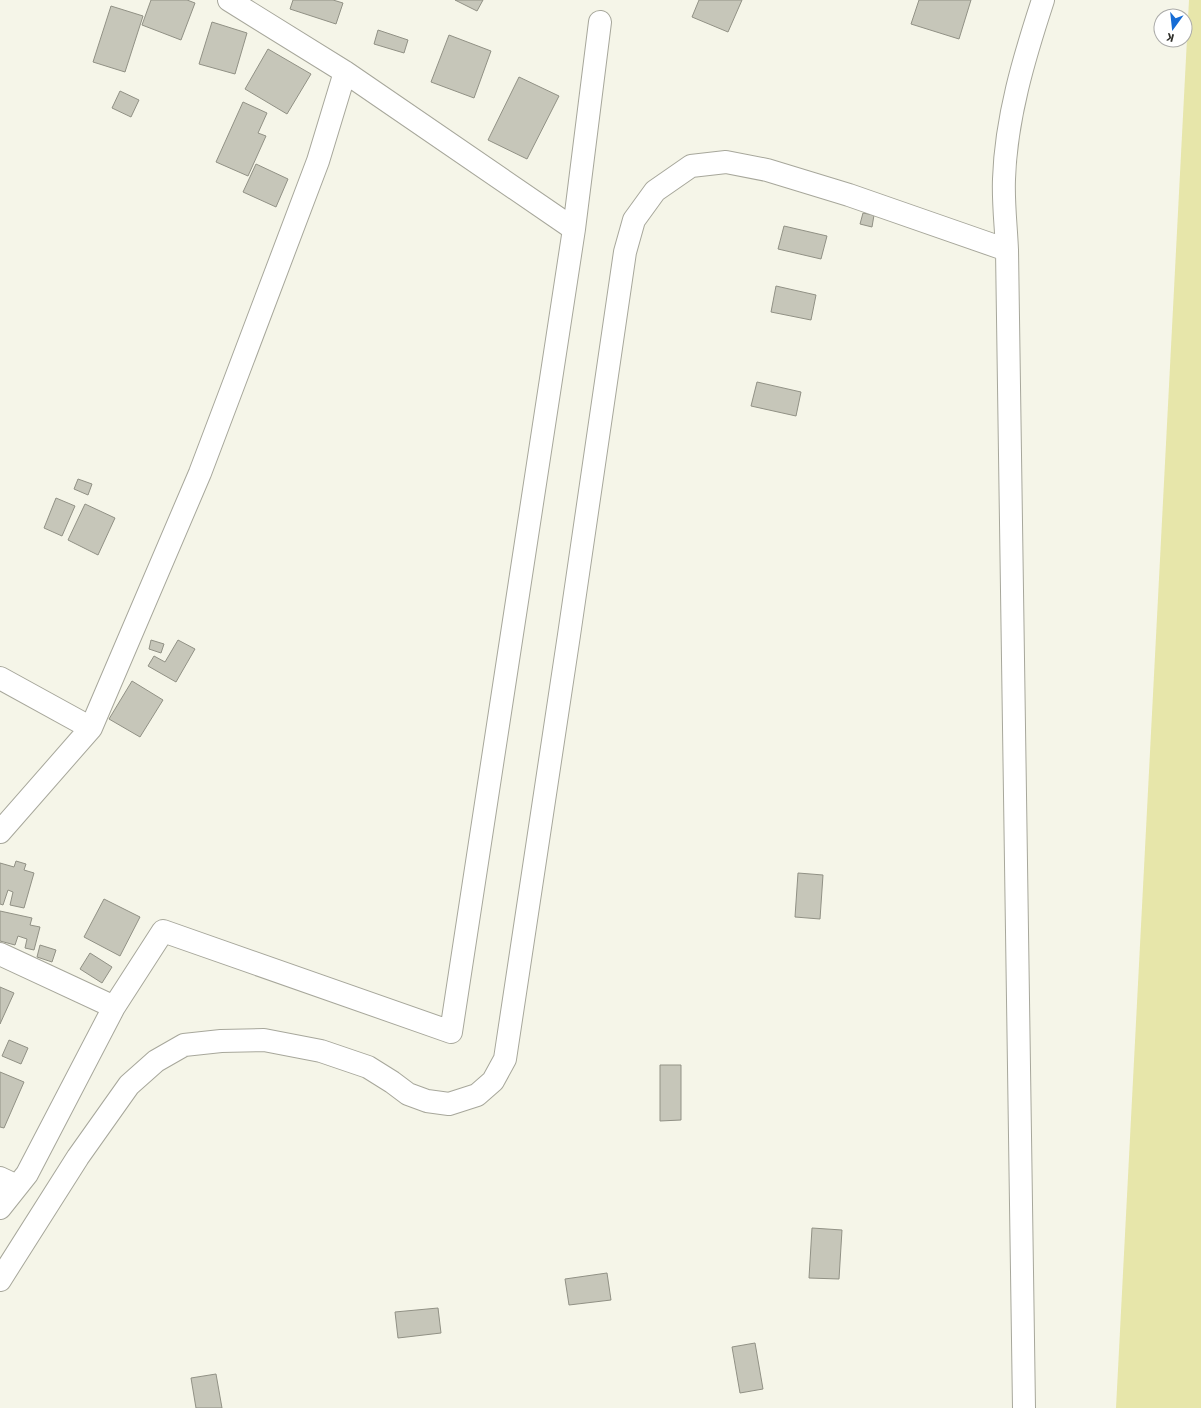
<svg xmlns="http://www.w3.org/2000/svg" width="1201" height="1408" font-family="'Fira Sans',sans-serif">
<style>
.green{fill:#e7e6aa}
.building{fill:#c6c6b9;stroke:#919185}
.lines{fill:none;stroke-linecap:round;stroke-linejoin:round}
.minor-casing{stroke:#a7a79b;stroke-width:24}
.minor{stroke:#fff;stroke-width:22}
</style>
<rect width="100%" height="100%" fill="#f5f5e8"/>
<path class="green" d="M1189,0H1201V1408H1116Z"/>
<path class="building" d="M151,0H187L195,3L181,40L142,25Z
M293,0H333L343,3L336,24L290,9Z
M455,0H483L477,11Z
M699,0H742L728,32L692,17Z
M919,0H971L959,39L911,24Z
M111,6L143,16L125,72L93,62Z
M212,22L247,33L235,74L199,64Z
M378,30L408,40L404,53L374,44Z
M449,35L491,51L474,98L431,82Z
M268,49L311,74L287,114L245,89Z
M519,77L559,96L527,159L488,140Z
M120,91L139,100L131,117L112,108Z
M243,102L267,113L258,133L266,136L248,176L216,162Z
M256,164L288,179L276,207L243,192Z
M863,213L874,215L872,227L860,224Z
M784,226L827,236L821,259L778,249Z
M776,286L816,295L811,320L771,312Z
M757,382L801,392L796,416L751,406Z
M78,479L92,484L88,495L74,489Z
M56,498L75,506L62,536L44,528Z
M85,504L115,518L98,555L68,540Z
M151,640L164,644L161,653L149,649Z
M178,640L195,649L176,682L148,666L154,656L165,662Z
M132,681L163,700L140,737L109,719Z
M16,861L26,864L24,870L34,873L24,908L10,905L13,892L8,890L3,905L0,904V863L14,867Z
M798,873L823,875L820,919L795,917Z
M104,899L140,917L120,956L84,937Z
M0,911L32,918L30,925L40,927L34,950L25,948L27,939L18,936L15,945L0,941Z
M40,945L56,950L52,962L37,957Z
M90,953L112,967L102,983L80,969Z
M0,987L14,993L0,1024Z
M9,1040L28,1048L21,1064L2,1056Z
M660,1065H681V1120L660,1121Z
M0,1072L24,1082L4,1128L0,1127Z
M812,1228L842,1230L839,1279L809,1278Z
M607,1273L611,1300L569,1305L565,1279Z
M438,1308L441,1333L398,1338L395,1312Z
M755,1343L763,1389L740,1393L732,1347Z
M216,1374L222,1408H196L191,1378Z"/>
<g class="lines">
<g class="minor-casing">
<path id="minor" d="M229,0L345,72L574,229L600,22
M0,678L91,728L200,473L318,161L345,72
M0,832L91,728
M0,954L114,1007
M0,1178L17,1186
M0,1208L27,1174L114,1007L163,931L451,1032L574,229
M0,1280L78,1157L129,1085L156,1061L184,1045L221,1041L264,1040L321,1051L368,1067L392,1082L408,1094L427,1101L449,1104L477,1095L493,1081L505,1059L569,635L625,252L634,220L655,191L691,166L726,162L767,170L849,195L1007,250
M1024,1408L1007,250C1006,226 1003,202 1004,179C1006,118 1024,58 1043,0"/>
</g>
<use href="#minor" class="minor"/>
</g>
<g transform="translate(1173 28) rotate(195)"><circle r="19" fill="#ffffff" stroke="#ababa9"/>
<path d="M0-3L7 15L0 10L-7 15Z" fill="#166cd5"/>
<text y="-6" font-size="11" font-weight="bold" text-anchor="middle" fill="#2e2e29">K</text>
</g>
</svg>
